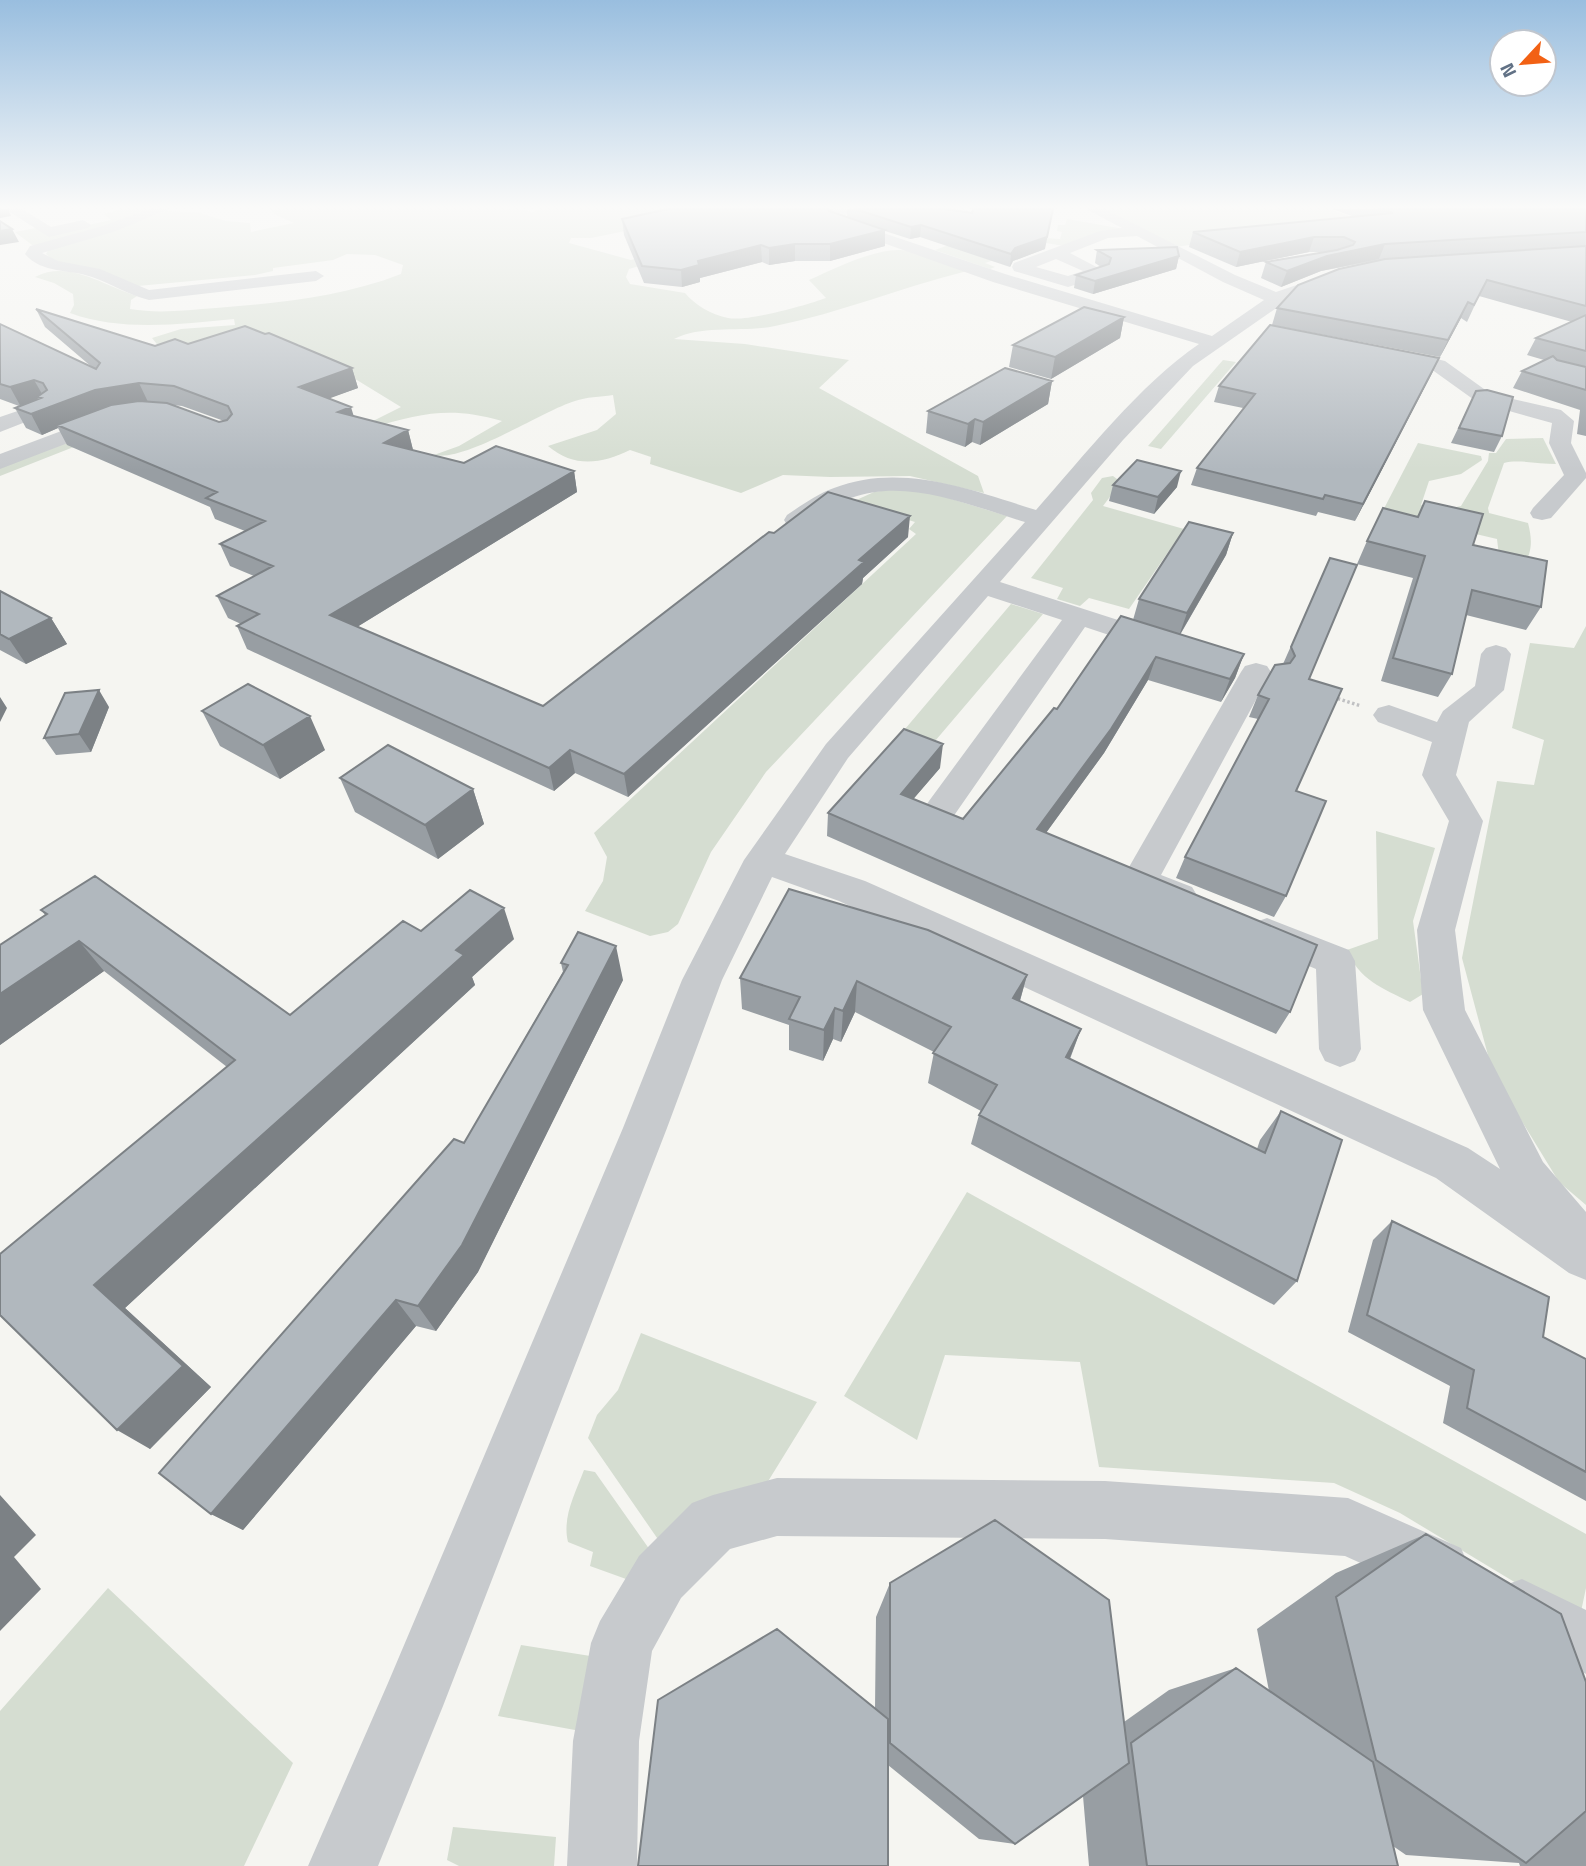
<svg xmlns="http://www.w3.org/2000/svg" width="1586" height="1866" font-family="'Titillium Web',sans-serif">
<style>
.green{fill:#d5ddd1}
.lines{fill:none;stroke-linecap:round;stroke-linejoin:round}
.path{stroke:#c0c1c3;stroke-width:3.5;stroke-dasharray:2.5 2.5;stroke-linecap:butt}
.minor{fill:#c7cacd;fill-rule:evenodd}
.wall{fill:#989ea3;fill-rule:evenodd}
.shaded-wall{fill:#7c8185}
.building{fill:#b1b8be;stroke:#7c8185;stroke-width:2}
</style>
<rect width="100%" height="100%" fill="#f5f5f1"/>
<path class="green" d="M122,209H155L119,223L41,245H32L15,232L36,228L47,234L111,220L104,214Z
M270,209H520L533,212L539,209H755L679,220L591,238H571L569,243L631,260L656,253L653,262L629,269L626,277L630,284L685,293C695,305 712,315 728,318C747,322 807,305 826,298L809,280C836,268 869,251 898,250C921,249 947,264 967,271C902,287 840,313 775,326C742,333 704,324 674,339L745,344L849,360L819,388L978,476L984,493L910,476L830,477L783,475L741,493L650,464L651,457L630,450C601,464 574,468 548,446L597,430L616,414L613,395C600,397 586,397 575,401C542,411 466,462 434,455L459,446L502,421C451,406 421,413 371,428L369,423L401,407L298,344L274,351L160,348L152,338L181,329L235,325L234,319C181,324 122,332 70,313L74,305L73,294L54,283L35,277C70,259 105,287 137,296L131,300L130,309C159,314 187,310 216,308C278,303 342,297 401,274L403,265L375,255L347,254L333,260L273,268V271L255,275L138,286L56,263L46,254L49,249L118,229L166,211L196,212L226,221L250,223L251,232L294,223L274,214Z
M883,209H967L958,232L1060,239L1062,232L1057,231L1058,225H1065L1067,219L1124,229L1064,246L1046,243L985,263L995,267L990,269L935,250L965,239Z
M1100,209H1329L1363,221L1175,247Z
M1223,360L1236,362L1161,449L1148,446Z
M115,421L127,426L0,476V466Z
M1543,438L1556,464C1539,464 1517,459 1504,463L1488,508L1489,513L1528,523C1533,542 1532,554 1521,570L1500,564L1497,539L1412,519L1376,524L1418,443L1481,456L1482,460L1461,474L1429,481L1421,505L1443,510L1461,506L1488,461L1489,453H1496L1506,439Z
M1113,476L1121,482L1103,506L1184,529L1129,609L1089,598L1080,606L1057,599L1063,588L1031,578L1093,500L1091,493L1102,478Z
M902,488L919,489L1007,516L766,772L711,852L678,924L668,932L650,936L585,911L603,881L607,857L594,833L916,534L909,529L915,522L870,508L841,507L874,492Z
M1011,604L1043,614L924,754L894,742Z
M1586,626V1205L1559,1182L1493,1074L1462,958L1497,781L1534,785L1544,740L1512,728L1530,643L1574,648Z
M1376,831L1435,848L1413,921L1423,994L1410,1002C1382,988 1359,980 1347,950L1378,939Z
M967,1192L1586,1534V1588L1579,1621L1400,1513L1334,1483L1099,1467L1080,1362L945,1355L917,1440L844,1396Z
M641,1333L817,1402L767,1483L664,1548L588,1438L597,1415L618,1390Z
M584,1470L595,1472L657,1560L626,1579L590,1566L593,1552L568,1542C562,1517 575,1494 584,1470Z
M108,1588L293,1763L244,1866H0V1711Z
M521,1645L603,1658L586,1732L498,1716Z
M453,1827L556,1837L554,1866H459L447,1860Z"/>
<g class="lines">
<path class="path" d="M1333,697L1361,706"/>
<path class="minor" d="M5,209H22L51,227L83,220L91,225L88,228L49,237Z
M149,209H170L113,232L42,253L58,261L100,269L149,290L316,271L324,276L316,281L149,300C128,295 112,284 92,277C70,269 42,274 25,254L30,246L103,226Z
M836,209H852L842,219L1005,274L1212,336L1264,300L1223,282L1137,236L1108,238L1070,253L1106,272L1104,276L1068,287L1014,271L1012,267L1014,263L1100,231L1122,228L1086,209H1105L1235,275L1276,292L1344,269L1352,274L1350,278L1288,300L1193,366L1123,440L1000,582L1174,638L1178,644L1174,650L1164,653L1154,650L1085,627L953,817L941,821L929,817L924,809L929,801L1062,620L988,596L848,758L785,854L865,881L1468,1148L1500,1169L1423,1010L1417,930L1449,821L1422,775L1432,742L1378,722L1373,715L1378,708L1389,705L1437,722L1443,711L1475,686L1481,654L1486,648L1496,645L1506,648L1511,654L1504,690L1469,722L1456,775L1483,821L1455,930L1465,1010L1543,1162L1586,1212V1280L1569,1273L1436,1178L839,901L772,877L722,980L667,1128L443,1706L378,1866H308L388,1683L623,1128L682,980L744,860L826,744L1025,522C971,506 907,477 851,498C834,504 820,516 805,525L796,527L787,525L784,520L787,515C802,505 817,494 834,488C901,462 972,490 1036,510C1083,457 1141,383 1199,344L993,282L830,224L827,218ZM1056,259L1083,271L1068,276L1036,267Z
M1385,347L1445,361L1491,394L1561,410L1574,421L1571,443L1586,473V478L1551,518L1542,520L1533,518L1530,513L1533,508L1564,475L1549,443L1552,423L1477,402L1431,369L1378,357L1375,353Z
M44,402L51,404L55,408L51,412L0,432V417Z
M112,412L120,413L123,418L120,423L0,469V454Z
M1256,663L1267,666L1271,672L1161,875L1192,887L1198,897L1192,907C1173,913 1131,899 1121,881L1241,672L1245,666Z
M1267,918L1349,950L1355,961L1361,1049L1355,1061L1340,1067L1325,1061L1319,1049L1316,969L1253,943L1248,933L1253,923Z
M777,1478L1105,1481L1348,1498L1461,1548L1470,1569L1461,1590L1440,1599L1345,1556L1105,1539L777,1536L730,1549L681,1598L652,1651L639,1741L637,1866H567L573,1741L591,1643L600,1621L639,1556L692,1503L713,1495Z
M1522,1579L1586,1610V1674L1500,1631L1492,1609L1500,1587Z"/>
</g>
<path class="wall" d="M834,209L831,212L847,217V209H945L1045,249L1013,261L1010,267L920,237L910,239L885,231V246L830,261H795L769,265L762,262L700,278V282L682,287L644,283L624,235L622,219Z
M1332,209H1586V436L1577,434L1580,410L1513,388L1522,371L1544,360L1527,355L1536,338L1572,322L1479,296L1467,322L1461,318L1440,357L1272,325L1277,308L1385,259L1321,271L1281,287L1261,278L1266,262L1325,252H1309L1236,267L1189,247L1193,232L1355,217Z
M1097,250L1179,256L1176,269L1093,294L1074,288L1076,275L1101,267L1095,263Z
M36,309L155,346L188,344L352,368L358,388L329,398L354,416L408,430L413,450L464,463L574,471L577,492L357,627L543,706L774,533L908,537L863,578L862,584L628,797L575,773L554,791L247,649L237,626L241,624L228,618L217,596L254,576L230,566L220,544L245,531L215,519L210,507L67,445L58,428L42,435L26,428L15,408L19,406L0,399V324L93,368L45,327ZM173,405L182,406L224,421L219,422Z
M1124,317L1120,338L1051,379L1009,367L1013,345Z
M1439,358L1432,373L1355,521L1318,512L1316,516L1191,485L1197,468L1243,408L1214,402L1219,386Z
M1052,381L1048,404L980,445L972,442L965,447L926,433L928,411Z
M1476,391L1502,436L1494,452L1451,443Z
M1113,485L1177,487L1154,514L1109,501Z
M1233,533L1226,555L1180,635L1244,654L1235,678L1221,702L1148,680L1104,753L1046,833L1290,1012L1276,1034L827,836L828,813L940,768L913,799L963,819L1133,620L1139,599Z
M1367,541L1473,545L1541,607L1526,630L1466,615L1452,674L1438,697L1381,681L1413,578L1357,564Z
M1330,558L1309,679L1296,791L1286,896L1274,917L1176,878L1185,857L1258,719L1249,717L1258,695L1283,664Z
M0,591L51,618L67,644L26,664L0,650Z
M109,707L91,752L56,755L44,738Z
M202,711L325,750L280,779L220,746Z
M340,778L473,789L484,824L438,859L355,812Z
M41,910L290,1015L421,931L514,939L472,977L475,985L125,1308L211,1387L150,1449L0,1315L227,1067L104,971L0,1045V945L45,915Z
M561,963L623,980L478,1272L436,1331L416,1326L243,1530L211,1514L464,1143L563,972Z
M1027,975L1020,1001L1081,1029L1070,1059L1257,1149L1260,1140L1281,1111L1297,1281L1274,1305L971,1144L979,1115L981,1111L928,1083L934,1052L855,1012L841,1042L833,1039L823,1061L789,1050V1025L742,1009L740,978Z
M1392,1221L1543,1337L1586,1359V1501L1443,1423L1450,1386L1348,1332L1373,1240Z
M1426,1534L1586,1682V1866H1520L1519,1863L1406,1855L1393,1846L1398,1866H1089L1083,1796L1015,1844L979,1839L888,1765L875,1709L876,1617L890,1583L1124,1722L1169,1690L1236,1668L1269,1691L1257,1629L1336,1573Z"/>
<path class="shaded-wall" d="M0,209H8L11,216L0,218Z
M1053,209L1045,249L1013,261L1010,267L1011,254L1015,248Z
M921,225L920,237L910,239L911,227Z
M12,229L19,242L0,245V231Z
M885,230V246L830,261V244Z
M1314,237L1309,252L1236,267L1240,252Z
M795,244V261L769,265V248Z
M1385,244L1379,259L1321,271L1281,287L1287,271L1327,256Z
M761,245L762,262L700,278V282L682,287L681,270L698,261Z
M1179,256L1176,269L1093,294L1095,281Z
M1468,302L1461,318L1440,357L1448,340Z
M1124,317L1120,338L1051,379L1055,357Z
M1439,358L1432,373L1355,521L1363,504Z
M352,368L358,388L306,407L299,387Z
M34,380L45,399L37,397L39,401L21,407L10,387Z
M1052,381L1048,404L980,445L983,422Z
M139,383L148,402L57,425L58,428L42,435L31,414L95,390Z
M351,407L357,427L338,412Z
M975,419L972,442L965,447L968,424Z
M408,430L413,450L384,443Z
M574,471L577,492L339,638L330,615Z
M1181,471L1177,487L1154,514L1158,497Z
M910,516L908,537L863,578L862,584L628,797L624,774L859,560Z
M1233,533L1226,555L1179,636L1187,613Z
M51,618L67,644L26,664L9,639Z
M1244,654L1235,678L1221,702L1230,679Z
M1156,657L1148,680L1104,753L1032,852L1037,829Z
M99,690L109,707L91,752L79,734Z
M0,697L7,708L0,722Z
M310,716L325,750L280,779L263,745Z
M943,744L940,768L898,817L901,794Z
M570,750L575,773L554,791L549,768Z
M473,789L484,824L438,859L425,825Z
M504,908L514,939L472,977L475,985L125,1308L211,1387L150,1449L117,1430L94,1285L456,950Z
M79,941L104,971L0,1045V994Z
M616,946L623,980L478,1272L436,1331L418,1306Z
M1027,975L1018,1007L1013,998Z
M857,981L855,1012L841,1042L843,1011Z
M835,1008L833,1039L823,1061L824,1030Z
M1081,1029L1069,1060L1066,1057Z
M396,1300L416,1326L243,1530L211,1514Z
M0,1495L36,1535L14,1557L41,1589L0,1631Z"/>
<path class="building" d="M668,209H828L829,211L885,230L830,244H795L769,248L761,245L698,261L699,265L681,270L642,266L622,219Z
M855,209H945L972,213L973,209H1053L1047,237L1015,248L1011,254L921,225L911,227Z
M1379,209H1586V232L1385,244L1327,256L1287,271L1266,262L1337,250L1353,245L1355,242L1344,237H1314L1240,252L1193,232L1393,213Z
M0,221L12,229L0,231Z
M1586,246V306L1487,280L1474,305L1468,302L1448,340L1277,308L1298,285L1339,269L1385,259Z
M1177,247L1179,256L1095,281L1076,275L1109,264L1111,258L1097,250Z
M1084,307L1124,317L1055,357L1013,345Z
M36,309L155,346L175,339L188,344L245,326L265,334L269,333L352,368L299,387L351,407L338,412L408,430L384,443L464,463L496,446L574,471L330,615L543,706L769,532L774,533L828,492L910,516L859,560L864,562L624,774L570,750L549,768L237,626L259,614L217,596L273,566L220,544L265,521L206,498L217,492L57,425L111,405L139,401L167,403L219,422L227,420L232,414L228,406L174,386L139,383L95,390L31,414L15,408L41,398L37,397L47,390L43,383L34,380L10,387L0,384V324L96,369L100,363Z
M1586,315V351L1536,338Z
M1270,325L1439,358L1363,504L1325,495L1323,499L1197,468L1255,394L1219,386Z
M1553,356L1557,360L1586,367V390L1522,371Z
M1005,368L1052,381L983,422L975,419L968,424L928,411Z
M1487,390L1513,397L1502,436L1459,428L1476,391Z
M1137,460L1181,471L1158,497L1113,485Z
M1425,501L1483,514L1473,545L1547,561L1541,607L1472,590L1452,674L1393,658L1425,556L1367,541L1383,508L1418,517Z
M1189,522L1233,533L1187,613L1139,599Z
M1330,558L1357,565L1309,679L1342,689L1296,791L1326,801L1286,896L1185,857L1269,699L1258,695L1275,665L1290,663L1295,656L1291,647Z
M0,591L51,618L9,639L0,634Z
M1121,616L1244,654L1230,679L1156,657L1111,729L1037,829L1317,945L1290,1012L828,813L904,729L943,744L901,794L963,819L1054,708L1057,709Z
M248,684L310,716L263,745L202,711Z
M99,690L79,734L44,738L65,693Z
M388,745L473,789L425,825L340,778Z
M95,876L290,1015L403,921L421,931L470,890L504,908L456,950L464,955L94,1285L183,1366L117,1430L0,1315V1254L235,1060L79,941L0,994V945L47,914L41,910Z
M789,889L928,930L1027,975L1013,998L1081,1029L1066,1057L1265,1153L1281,1111L1342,1140L1297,1281L979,1115L997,1085L933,1053L951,1027L857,981L843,1011L835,1008L824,1030L789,1019L800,997L740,978Z
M578,932L616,946L462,1245L418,1306L396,1300L211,1514L159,1473L454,1139L464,1143L568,965L561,963Z
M1392,1221L1549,1297L1543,1337L1586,1359V1472L1467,1408L1474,1370L1367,1315Z
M995,1520L1109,1600L1129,1763L1015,1844L890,1743V1583Z
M1426,1534L1561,1614L1586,1682V1811L1526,1863L1376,1760L1336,1597Z
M777,1629L888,1719V1866H638L658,1700Z
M1236,1668L1373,1762L1398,1866H1147L1131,1743Z"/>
<linearGradient id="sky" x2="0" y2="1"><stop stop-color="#99bedf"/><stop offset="0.44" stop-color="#fafaf9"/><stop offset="1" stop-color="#fafaf9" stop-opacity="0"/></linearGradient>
<rect width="1586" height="470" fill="url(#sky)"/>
<g transform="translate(1523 63) rotate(244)"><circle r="33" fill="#ffffff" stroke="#c0c6ce" stroke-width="2"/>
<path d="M0-5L12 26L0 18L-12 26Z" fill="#f26114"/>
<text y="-10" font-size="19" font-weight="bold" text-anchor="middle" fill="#617185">N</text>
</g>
</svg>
